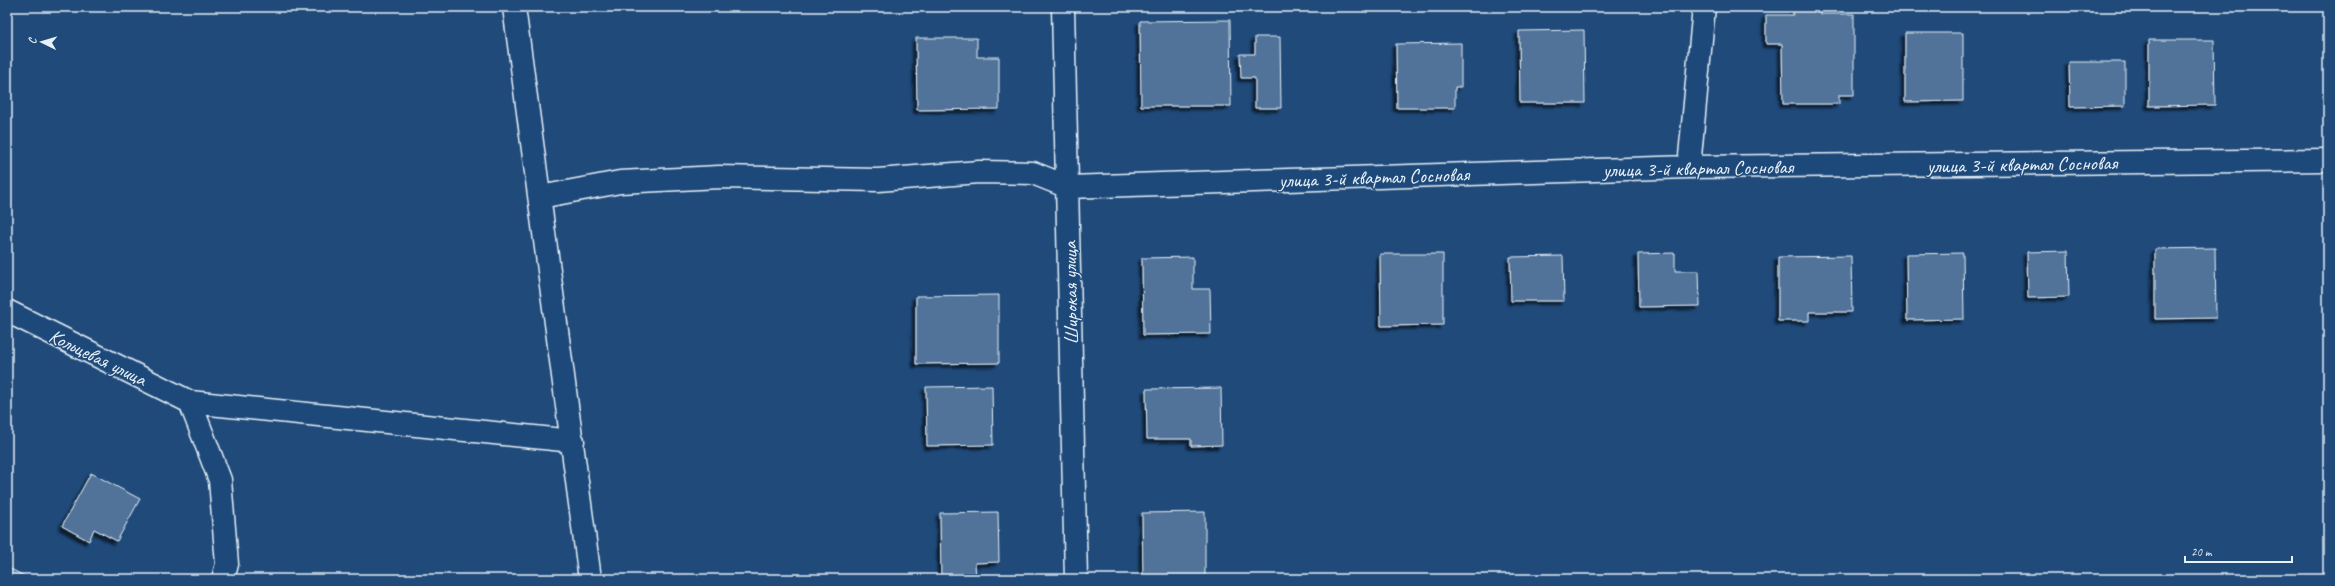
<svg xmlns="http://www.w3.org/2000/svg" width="2335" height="586" font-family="Caveat,sans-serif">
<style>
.building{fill:#517399;stroke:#e8f1f8;filter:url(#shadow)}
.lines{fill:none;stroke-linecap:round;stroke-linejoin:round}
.minor-casing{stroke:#e8f1f8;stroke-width:25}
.minor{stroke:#1f4a7a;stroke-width:22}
.labels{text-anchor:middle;stroke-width:3;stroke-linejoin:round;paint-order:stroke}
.street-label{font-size:20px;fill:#e8f1f8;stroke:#1f4a7a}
</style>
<defs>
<filter id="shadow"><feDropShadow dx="-3.5" dy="3.5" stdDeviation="1" flood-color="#0009"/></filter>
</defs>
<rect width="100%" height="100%" fill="#1f4a7a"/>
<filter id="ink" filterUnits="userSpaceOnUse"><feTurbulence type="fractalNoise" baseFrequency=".025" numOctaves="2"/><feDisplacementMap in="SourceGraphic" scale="8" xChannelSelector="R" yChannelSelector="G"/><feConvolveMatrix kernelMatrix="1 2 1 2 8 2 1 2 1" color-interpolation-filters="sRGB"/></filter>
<g filter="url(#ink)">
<path class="building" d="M1793,7H1820V14H1854V95H1839V104H1783L1782,44H1766V15H1793Z
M1230,20L1231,106H1141L1140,21Z
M1584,30L1585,103H1520L1519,31Z
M1905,33H1963V101L1905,102Z
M1255,37H1280L1281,108H1255V78H1241L1240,54H1255Z
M916,38H977V57H999V109L917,110Z
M2149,40H2214L2215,105L2149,106Z
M1461,43V87H1455V108H1397L1396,44Z
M2069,62H2125V106L2070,107Z
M2215,248L2216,318L2155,319V249Z
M2068,251L2069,297L2028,298L2027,252Z
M1675,253V271H1699L1700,306L1639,307L1638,254Z
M1963,253L1964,319L1907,320L1906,254Z
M1380,254H1443V325L1381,326Z
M1563,256L1564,301H1511L1510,257Z
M1851,256L1852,312H1809V321H1778V257Z
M1193,257V289H1210L1211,334L1143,335L1142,258Z
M999,295V363L916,364V296Z
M992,386L993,445L927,446L926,387Z
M1221,388L1222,445L1191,446V439H1147L1146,389Z
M91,473L140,499L117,541L94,529L89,541L62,526Z
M998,512L999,562L975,563L976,579H941L940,513Z
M1205,512V578H1143L1142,513Z
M7,567L30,579H7Z"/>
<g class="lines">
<g class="minor-casing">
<path id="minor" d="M514,7L590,579
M1063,7L1076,579
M1689,167L1704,7
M540,197L620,182L719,177L878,180L979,172L1033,173L1068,187L1689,167L2328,160
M7,311L190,402L573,441
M190,402L220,480L227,564L223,579"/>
</g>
<use href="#minor" class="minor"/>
</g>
</g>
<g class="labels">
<g class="street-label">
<text transform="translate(2022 164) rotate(-1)" y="7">улица 3-й квартал Сосновая</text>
<text transform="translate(1698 168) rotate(-1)" y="7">улица 3-й квартал Сосновая</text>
<text transform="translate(1374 177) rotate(-2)" y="7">улица 3-й квартал Сосновая</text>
<text transform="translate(1070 293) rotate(-91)" y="7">Широкая улица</text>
<text transform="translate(98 357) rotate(26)" y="7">Кольцевая улица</text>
</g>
</g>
<rect width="2335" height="586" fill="none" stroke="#1f4a7a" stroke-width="24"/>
<rect x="12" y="12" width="2311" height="562" fill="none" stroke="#e8f1f8" stroke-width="1.5" filter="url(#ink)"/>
<g transform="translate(42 42) rotate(275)" stroke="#1f4a7a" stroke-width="3" paint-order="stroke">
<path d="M0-3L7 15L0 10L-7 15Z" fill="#e8f1f8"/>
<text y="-6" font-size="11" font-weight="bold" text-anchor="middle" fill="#e8f1f8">С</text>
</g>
<path d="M2185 556v6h107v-6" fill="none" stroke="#e8f1f8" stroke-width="2"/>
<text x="2191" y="556" font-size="12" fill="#e8f1f8" stroke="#1f4a7a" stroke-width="3" paint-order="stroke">20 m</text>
</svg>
